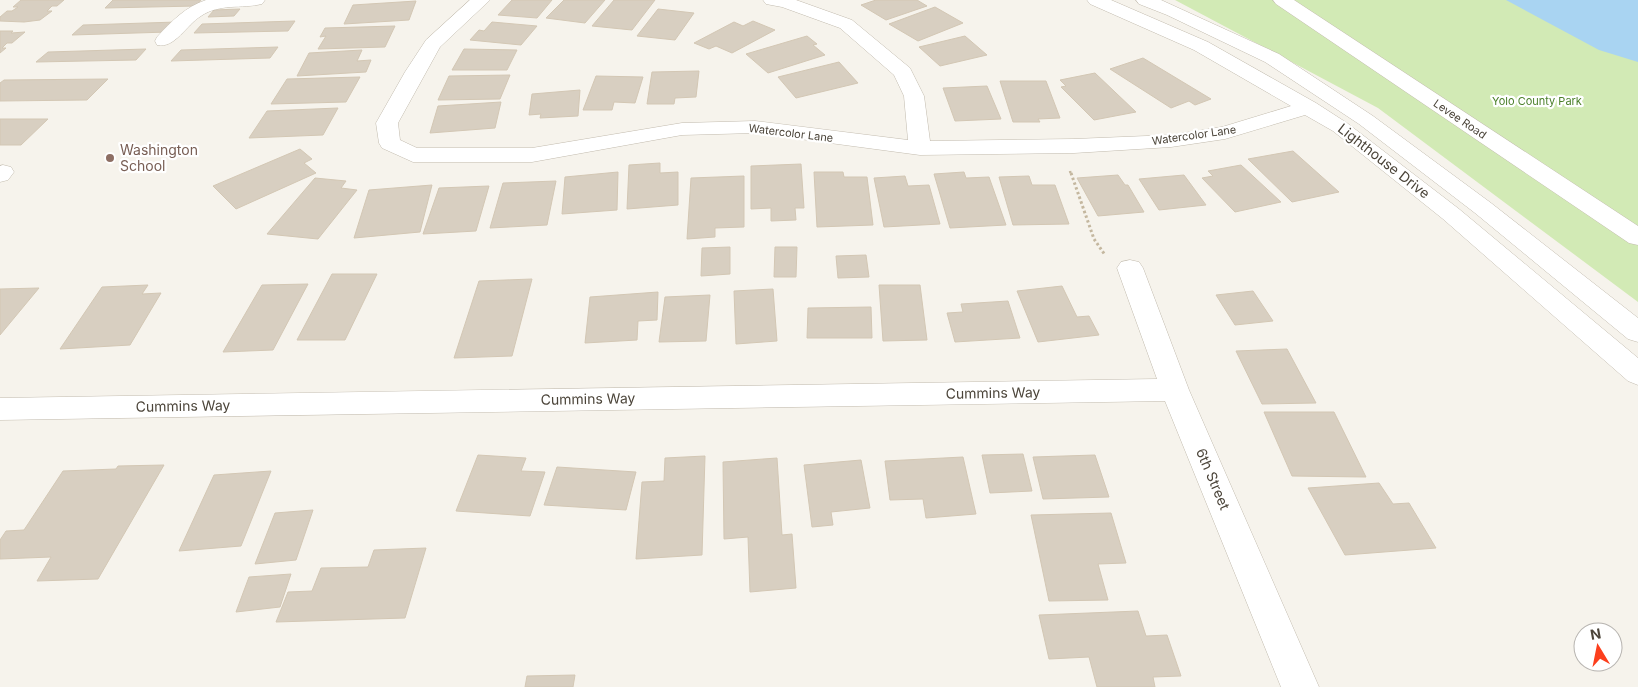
<svg xmlns="http://www.w3.org/2000/svg" width="1638" height="687" font-family="Inter,sans-serif">
<style>
.green{fill:#d2eab5}
.water{fill:#a9d4f2}
.building{fill:#d8cfc1;stroke:#d3c7b4}
.lines{fill:none;stroke-linecap:round;stroke-linejoin:round}
.minor-casing{stroke:#c2bbae;stroke-width:1}
.path-far1{stroke:#c4b79f;stroke-width:2.5;stroke-dasharray:2 2;stroke-linecap:butt}
.path{stroke:#c4b79f;stroke-width:3;stroke-dasharray:2.5 2.5;stroke-linecap:butt}
.minor{fill:#fff;fill-rule:evenodd}
.education-dot{fill:#8d6e63;stroke:#fff;stroke-width:2}
.labels{text-anchor:middle;stroke-width:4.5;stroke-linejoin:round;paint-order:stroke}
.far-park-label{font-size:11px;fill:#4a7f2a;stroke:#fff}
.far-street-label{font-size:11px;fill:#4b4439;stroke:#fff}
.education-label{font-size:14px;fill:#785e54;stroke:#fff;text-anchor:start}
.street-label{font-size:14px;fill:#4b4439;stroke:#fff}
</style>
<rect width="100%" height="100%" fill="#f6f3ec"/>
<path class="green" d="M1175,0H1638V302L1378,108Z"/>
<path class="water" d="M1506,0H1638V62L1599,50Z"/>
<path class="building" d="M21,0H64L57,6H52L47,11H52L40,20L24,22L0,21V17L7,11H12L18,7H13Z
M113,0H201L196,6L105,8Z
M512,0H552L537,18L498,15Z
M564,0H605L585,23L546,18Z
M614,0H655L632,30L592,26Z
M876,0H917L927,6L886,20L861,5Z
M416,1L409,20L344,24L353,5Z
M935,7L963,23L918,41L889,24Z
M240,9L234,16L208,17L214,10Z
M658,9L694,13L675,40L637,36Z
M295,21L288,31L194,33L202,24Z
M753,21L775,30L732,53L716,46L709,49L694,43L734,22L743,26Z
M177,22L168,32L72,35L83,25Z
M492,22L537,26L521,45L470,40L479,30L484,31Z
M395,26L385,47L318,49L326,36L320,37L325,28Z
M0,31H13L11,33L25,32L12,43H7L2,48H6L0,53Z
M807,36L817,44L813,45L825,55L768,73L746,54Z
M965,36L987,55L940,66L919,47Z
M278,47L270,58L171,61L181,50Z
M146,49L136,60L36,62L48,52Z
M464,49L517,50L507,70H452Z
M362,50L357,61L371,60L366,72L297,76L309,53Z
M1143,58L1211,99L1195,105L1189,101L1171,108L1110,69Z
M839,62L858,83L796,98L778,77Z
M699,71L696,97L675,98L674,104H647L652,72Z
M1095,73L1136,112L1094,120L1061,87L1066,86L1060,80Z
M510,75L500,99L438,100L449,76Z
M596,76L643,77L635,103L614,102L612,110H583Z
M360,77L346,102L271,104L287,79Z
M108,79L87,100L0,101V83L4,80Z
M1000,81H1046L1060,118L1038,119L1040,122H1013Z
M987,86L1001,119L955,121L943,88Z
M580,90L578,116L540,118L541,114L529,115L532,94Z
M501,102L495,128L430,133L438,106Z
M338,108L323,135L249,138L267,111Z
M0,119H48L21,145H0Z
M300,149L312,159L304,163L316,173L236,209L213,186Z
M1293,151L1339,192L1292,202L1248,159Z
M660,163V173L678,172V205L627,209L629,165Z
M801,164L804,208H795L796,220L771,221V208L751,209V166Z
M1241,165L1281,202L1235,212L1202,178L1213,176L1208,171Z
M618,172L617,210L562,214L565,177Z
M814,172H843L844,177H867L873,225L817,227Z
M964,172L966,178L989,177L1006,225L950,228L934,174Z
M1118,175L1125,185H1128L1144,212L1098,216L1077,178Z
M1184,175L1206,205L1159,210L1139,179Z
M744,176V227L715,228V237L687,239L691,178Z
M905,176L908,186L929,185L940,224L884,227L874,178Z
M1029,176L1032,185H1055L1069,224L1013,225L999,177Z
M315,178L346,181L341,188L357,190L318,239L267,234Z
M556,181L547,225L490,228L503,183Z
M432,185L420,232L354,238L369,190Z
M489,186L476,231L423,234L439,188Z
M730,247V274L701,276L702,248Z
M775,247H797L796,277H774Z
M866,255L869,277L838,278L836,256Z
M332,274H377L345,340H297Z
M532,279L512,356L454,358L479,281Z
M308,284L273,350L223,352L262,285Z
M148,285L142,294L161,293L130,345L60,349L102,287Z
M879,285H920L927,340L883,341Z
M1062,286L1077,317L1089,316L1099,335L1038,342L1017,291Z
M39,288L0,335V289Z
M773,289L777,341L736,344L734,291Z
M1253,291L1273,321L1235,325L1216,295Z
M658,292L657,320L638,321L637,340L585,343L590,297Z
M710,295L706,341L659,342L665,297Z
M1008,301L1020,338L955,342L947,313L963,312L961,304Z
M871,307L872,338H807L808,308Z
M1287,349L1316,403L1262,404L1236,351Z
M1264,412H1334L1366,477L1292,476Z
M1023,454L1032,491L990,493L982,455Z
M478,455L526,458L521,471L545,472L530,516L456,511Z
M1095,455L1109,497L1043,499L1033,457Z
M705,456L702,555L636,559L642,482L664,481L665,458Z
M963,457L976,514L926,518L923,499L890,500L885,461Z
M777,458L782,535L792,534L796,588L750,592L748,537L724,539L723,462Z
M861,460L870,508L831,512L833,525L812,527L804,465Z
M164,465L98,579L37,581L51,557L0,559V540L6,531L24,530L63,471L116,469L118,466Z
M557,467L636,472L626,510L544,505Z
M271,471L241,546L179,551L214,475Z
M1379,483L1393,504L1409,503L1436,548L1345,555L1308,488Z
M313,510L296,560L255,564L275,513Z
M1111,513L1126,563L1098,564L1108,600L1049,601L1031,515Z
M426,548L405,618L276,622L288,592L312,591L321,568L368,567L374,550Z
M291,574L280,607L236,612L249,577Z
M1138,611L1146,636L1167,635L1181,676L1153,677L1155,687H1097L1089,657L1049,659L1039,615Z
M575,675L573,687H525L527,676Z"/>
<g class="lines">
<g class="minor-casing">
<path id="minor" d="M206,0H265L262,4C241,9 220,3 201,16C186,25 175,49 157,45L155,41L157,37C172,21 185,7 206,0Z
M470,0H490L440,47L398,123L400,140L417,148H532L682,123L755,121L908,140L904,96L894,75L840,28L782,7L766,4L763,0H796L852,20L910,68L924,96L930,141L1074,139L1171,135L1222,127L1291,106L1194,50L1090,4L1087,0H1111L1208,42L1316,103L1347,123L1459,209L1638,358V385L1628,381L1443,219L1333,131L1305,115L1225,139L1171,147L1074,153L920,155L755,133L682,135L532,162H413L382,148L379,143L376,123L405,72L426,40Z
M1136,0H1161L1279,54L1373,116L1491,203L1638,318V342L1628,339L1475,213L1359,124L1265,62L1167,15L1139,4Z
M1273,0H1294L1638,226V245L1629,243L1276,4Z
M3,165L11,167L14,172L8,180L0,182V166Z
M1130,260L1139,262L1143,268L1189,390L1319,687H1281L1165,401L0,420V398L1157,379L1117,268L1121,262Z"/>
</g>
<path class="path-far1" d="M1070,171L1071,175"/>
<path class="path" d="M1071,173L1094,239L1105,255"/>
<use href="#minor" class="minor"/>
</g>
<circle class="education-dot" cx="110" cy="158" r="5"/>
<g class="labels">
<g class="far-park-label">
<text x="1537" y="105">Yolo County Park</text>
</g>
<g class="far-street-label">
<text transform="translate(1460 119) rotate(34)" y="4">Levee Road</text>
<text transform="translate(791 133) rotate(7)" y="4">Watercolor Lane</text>
<text transform="translate(1194 135) rotate(-8)" y="4">Watercolor Lane</text>
</g>
<g class="education-label">
<text x="120" y="155">Washington<tspan x="120" dy="16">School</tspan></text>
</g>
<g class="street-label">
<text transform="translate(1384 161) rotate(38)" y="5">Lighthouse Drive</text>
<text transform="translate(993 393) rotate(-1)" y="5">Cummins Way</text>
<text transform="translate(588 399) rotate(-1)" y="5">Cummins Way</text>
<text transform="translate(183 406) rotate(-1)" y="5">Cummins Way</text>
<text transform="translate(1213 479) rotate(67)" y="5">6th Street</text>
</g>
</g>
<g transform="translate(1598 647) rotate(350)"><circle r="24" fill="#ffffff" stroke="#b7b4b0"/>
<path d="M0-4L9 19L0 12L-9 19Z" fill="#fc3f1d"/>
<text y="-8" font-size="14" font-weight="bold" text-anchor="middle" fill="#4b4439">N</text>
</g>
</svg>
